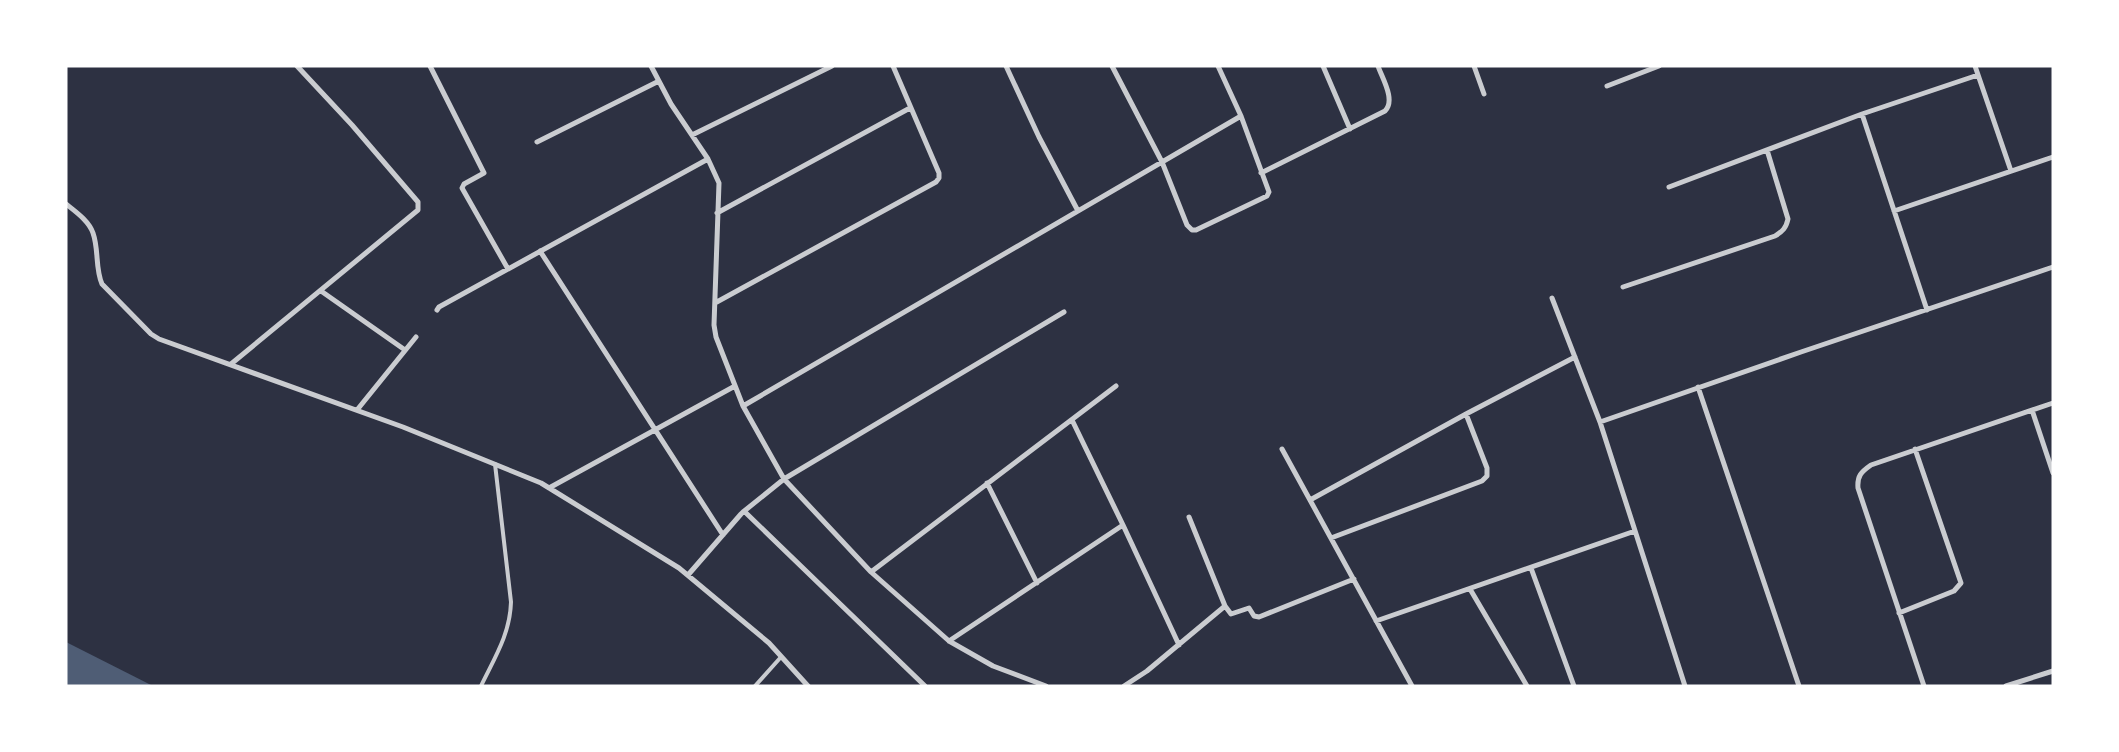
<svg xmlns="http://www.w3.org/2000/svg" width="2119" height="752" font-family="'Titillium Web',sans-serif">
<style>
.water{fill:#4f5d75}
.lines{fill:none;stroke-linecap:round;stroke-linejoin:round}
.service{stroke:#caccd0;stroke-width:4}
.minor{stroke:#caccd0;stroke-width:5}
</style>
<rect width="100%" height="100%" fill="#2d3142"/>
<path class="water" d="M66,642L153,686H66Z"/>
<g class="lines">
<path class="service" d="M481,686C495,657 510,634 511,602L495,464
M755,686L781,657"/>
<path class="minor" d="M430,66L484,173L464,184L462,188L508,269
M651,66L671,104L708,159L719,183L714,325L716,337L743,406L784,479L871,572L949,641L993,666L1046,686
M1006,66L1039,137L1078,211
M1112,66L1162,162L1187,225L1192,230H1196L1267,196L1269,192L1241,116L1218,66
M1323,66L1350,129
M1474,66L1484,94
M1975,66L2011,171
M1607,86L1659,66
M1862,114L1927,310
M692,135L832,66
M537,142L659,81
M1261,173L1385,111C1396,100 1382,78 1378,66
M1669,187L1862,114L1978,75
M66,204C76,212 89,221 93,233C99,250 95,268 102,284L151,334L159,339L403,427L541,483L679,568L769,643L808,686
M1894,211L2053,157
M717,213L910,108
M540,251L723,535
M1623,287L1775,236C1783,231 1786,228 1788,219L1767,150
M321,291L405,350
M1552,298L1600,422L1685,686
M715,303L936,182L939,178V173L893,66
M437,310L439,307L708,159
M231,364L418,210V202L352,125L297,66
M1698,387L1799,686
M743,406L1241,116
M357,410L416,337
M2032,410L2053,473
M1600,422L1801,352L2053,267
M1282,449L1412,686
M987,483L1037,583
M549,488L735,386
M1310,500L1466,414L1575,357
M743,512L784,479L1064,312
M1189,517L1225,606L1231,614L1249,608L1254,616L1259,617L1354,579
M1123,525L1179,645
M1331,538L1482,481L1487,476V468L1466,414
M1531,568L1574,686
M871,572L1116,386
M688,575L741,514L743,512L746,513L925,686
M1470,589L1527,686
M1899,613L1954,591L1961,583L1915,449
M1376,621L1635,531
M949,641L1123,525L1072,420
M1124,686L1147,671L1225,606
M1924,686L1858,488C1857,476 1861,472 1871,465L2053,403
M2006,686L2053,671"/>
</g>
<rect width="2119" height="752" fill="none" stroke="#ffffff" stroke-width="135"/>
</svg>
